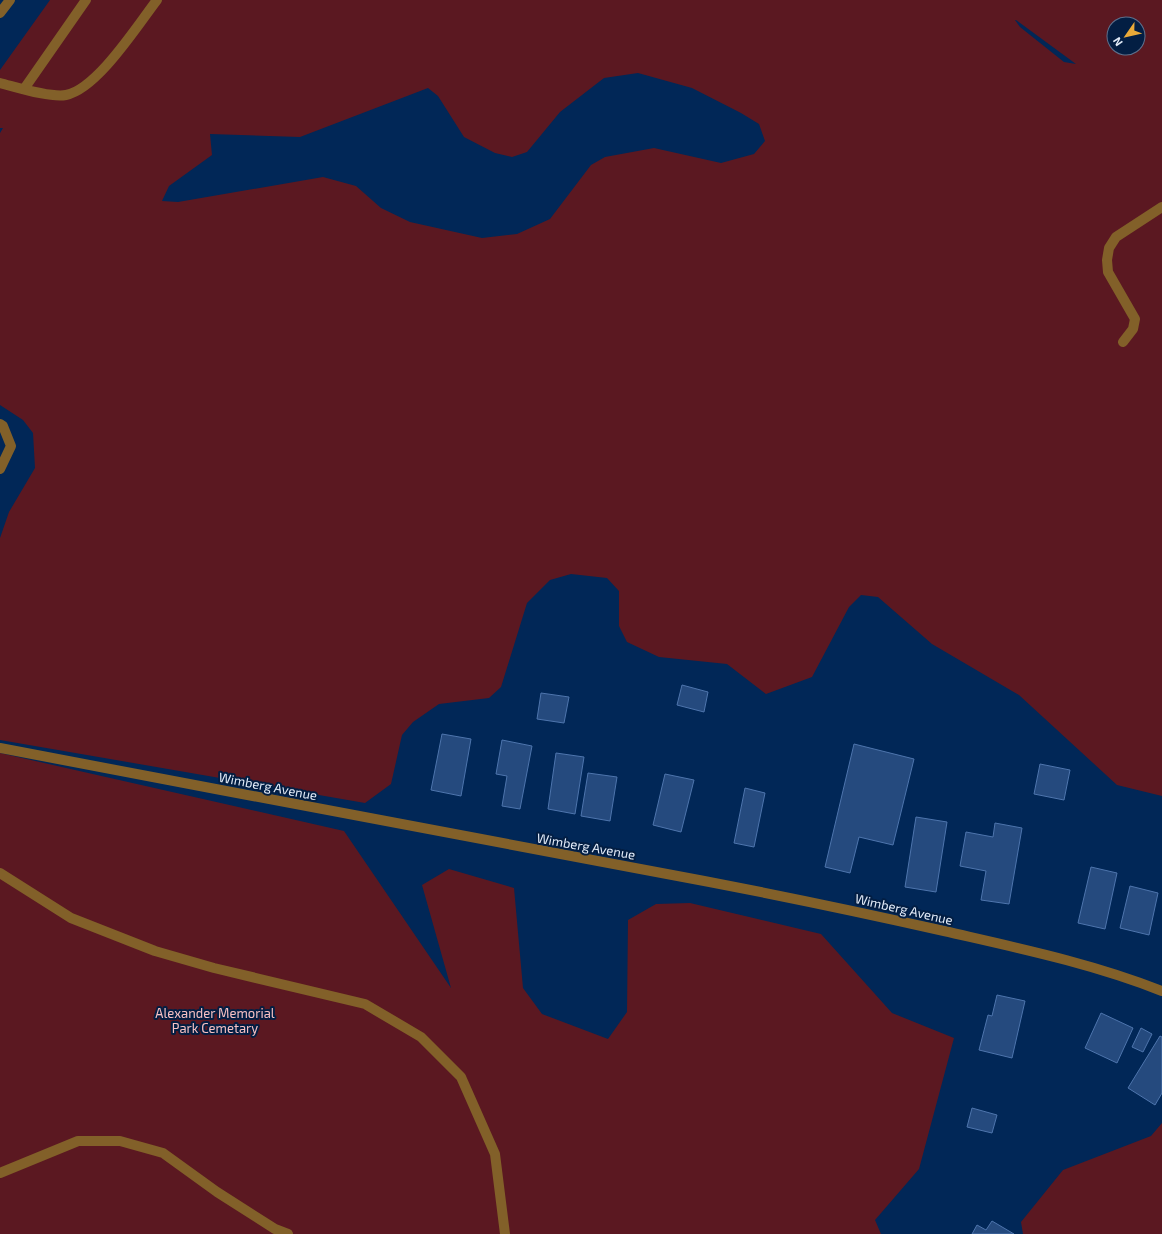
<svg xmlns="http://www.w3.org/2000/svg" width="1162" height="1234" font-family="'Exo 2',sans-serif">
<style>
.green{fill:#5b1821;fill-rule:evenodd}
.building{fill:#254a7e;stroke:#4e75ad}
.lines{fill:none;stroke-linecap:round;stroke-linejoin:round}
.minor{stroke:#826029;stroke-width:10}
.labels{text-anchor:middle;stroke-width:4;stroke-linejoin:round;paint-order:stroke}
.street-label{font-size:13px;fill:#e3ecf9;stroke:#031e43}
.park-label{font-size:13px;fill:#f8c1c3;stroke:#031e43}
</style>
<rect width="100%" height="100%" fill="#012757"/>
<path class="green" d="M50,0H1162V796L1117,785L1019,695L932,644L878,597L861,595L849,607L812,677L766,694L727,664L659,657L627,642L619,626V591L607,578L571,574L550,580L527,603L501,687L489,698L439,704L413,722L402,735L391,784L365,803L0,740V538L9,512L35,468L33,433L23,420L0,405V133L3,128H0V70ZM1015,20H1016L1076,64L1064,62L1020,27ZM1114,24H1138V48H1114ZM638,73L692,88L741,113L759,124L765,141L754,154L721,163L654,148L605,157L591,165L550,219L517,234L482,238L410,222L381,208L356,186L323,177L178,202L162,201L169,186L212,155L210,134L300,137L428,88L438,96L464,137L495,153L512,157L527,152L560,112L604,78Z
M0,753L344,831L451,988L422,885L449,869L514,888L523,988L542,1014L608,1039L627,1012L628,920L656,904L690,903L821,934L892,1013L954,1038L919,1169L875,1220L881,1234H0Z
M1162,1123V1234H1023L1021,1222L1063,1170L1151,1136Z"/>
<path class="building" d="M682,685L708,692L704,712L677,705Z
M541,693L569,697L564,723L537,719Z
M442,734L471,739L461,796L431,790Z
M502,740L532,746L520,809L502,806L507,776L496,774Z
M854,744L914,759L893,845L859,837L850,873L825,867Z
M556,753L584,757L575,814L548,809Z
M1040,764L1070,770L1064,800L1034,794Z
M588,773L617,777L610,821L581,816Z
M665,774L694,780L681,832L653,825Z
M745,788L765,793L754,847L734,843Z
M916,817L947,822L936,892L905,887Z
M995,823L1022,828L1009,904L981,900L986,871L960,866L966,832L993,837Z
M1091,867L1117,873L1105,929L1078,923Z
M1130,886L1158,893L1149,935L1120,928Z
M997,995L1025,1001L1012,1058L979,1050L988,1015L992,1016Z
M1101,1013L1133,1028L1117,1063L1085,1048Z
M1141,1028L1152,1034L1143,1052L1132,1047Z
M1160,1036L1162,1037V1093L1155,1105L1128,1088Z
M972,1108L997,1115L992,1133L967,1127Z
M992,1221L1014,1234H972L977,1225L986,1230Z"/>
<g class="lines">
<path class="minor" d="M0,13L10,0
M0,83C16,87 50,98 66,95C97,89 137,26 157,0
M24,89L86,0
M1123,342L1133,329L1135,319L1108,272L1107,260L1109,248L1116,237L1162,207
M0,424L3,426L11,446L0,469
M0,748C217,789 434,831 651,871C749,889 846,909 944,931C1018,948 1091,963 1162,991
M0,873L71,918L155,951L214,968L365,1004L421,1037L461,1077L495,1154L505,1234
M0,1173L78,1141H120L163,1153L217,1192L275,1229L288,1234"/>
</g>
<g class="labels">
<g class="street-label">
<text transform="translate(268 786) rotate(11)" y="5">Wimberg Avenue</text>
<text transform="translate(586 846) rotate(10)" y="5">Wimberg Avenue</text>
<text transform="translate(904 909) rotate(13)" y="5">Wimberg Avenue</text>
</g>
<g class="park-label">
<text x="215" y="1018">Alexander Memorial<tspan x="215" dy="15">Park Cemetary</tspan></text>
</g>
</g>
<g transform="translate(1126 36) rotate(236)"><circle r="19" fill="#031e43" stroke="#5d708c"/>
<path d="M0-3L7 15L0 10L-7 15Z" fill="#eaaa39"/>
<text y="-6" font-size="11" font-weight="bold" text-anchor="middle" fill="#e3ecf9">N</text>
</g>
</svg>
